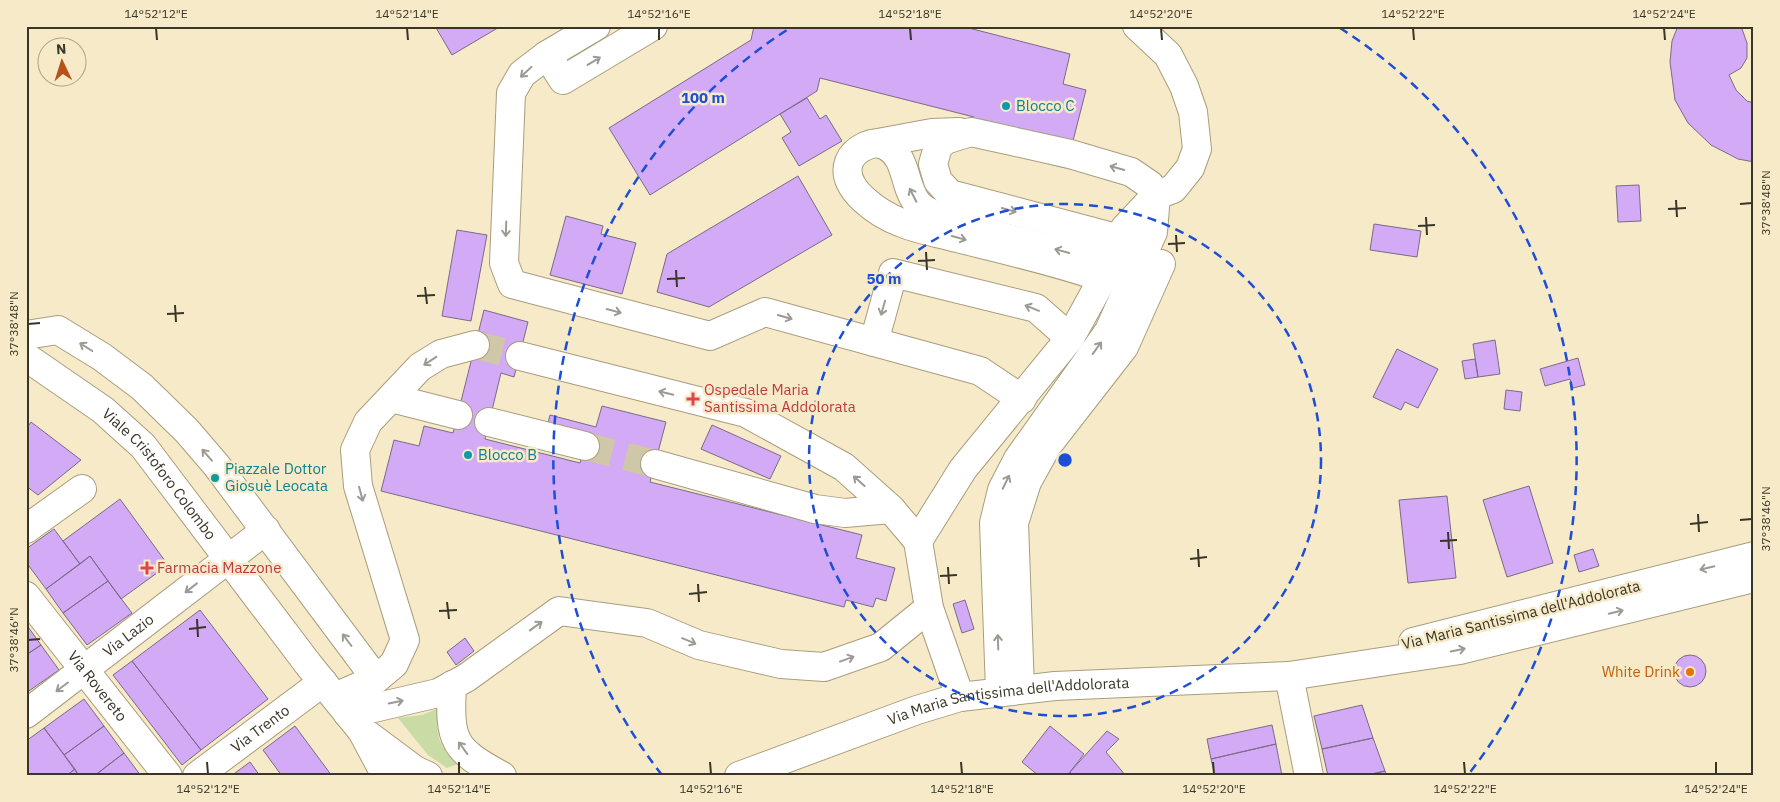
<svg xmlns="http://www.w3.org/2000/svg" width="1780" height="802" font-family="'IBM Plex Sans',sans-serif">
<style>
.green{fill:#c9dca5}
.building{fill:#d2aaf5;stroke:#7a6b87}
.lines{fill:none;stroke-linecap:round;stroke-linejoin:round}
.minor-tunnel{stroke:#d0c6a8;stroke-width:28;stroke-dasharray:28 14;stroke-linecap:butt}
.minor-casing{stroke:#a99d7d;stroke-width:30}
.minor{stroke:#fff;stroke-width:28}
.oneway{stroke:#9c9a93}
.ticks{fill:none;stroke:#393527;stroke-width:2}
.ring{fill:none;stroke:#1d4ed8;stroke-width:2.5;stroke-dasharray:9 6}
.culture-dot{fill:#0f9aa8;stroke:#f6eac8;stroke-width:2}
.health-dot{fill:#e0444e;stroke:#f6eac8;stroke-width:2}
.food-dot{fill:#e8710a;stroke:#f6eac8;stroke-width:2}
.labels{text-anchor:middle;stroke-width:5;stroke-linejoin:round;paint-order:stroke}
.culture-label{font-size:15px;fill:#0d838f;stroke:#f6eac8;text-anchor:start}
.health-label{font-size:15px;fill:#be3a42;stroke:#f6eac8;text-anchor:start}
.street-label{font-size:15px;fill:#393527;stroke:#f6eac8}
.food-label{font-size:15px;fill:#c56008;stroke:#f6eac8;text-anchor:end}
.centre{fill:#1d4ed8;stroke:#f6eac8;stroke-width:2.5}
.ring-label{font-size:15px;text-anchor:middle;font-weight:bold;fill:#1d4ed8;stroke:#f6eac8;stroke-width:5;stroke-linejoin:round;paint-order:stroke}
.neatline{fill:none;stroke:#393527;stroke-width:2}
.ticks-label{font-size:12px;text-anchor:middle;fill:#393527}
</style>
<rect width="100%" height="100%" fill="#f6eac8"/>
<path class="green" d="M439,708C435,737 438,744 458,764L447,768L428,755L398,718L422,715Z"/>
<path class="building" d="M435,26H501L452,55Z
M754,26H961L1070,54L1063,84L1086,90L1066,168L968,144L974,117L820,78L817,91L650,195L609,128L751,40Z
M1678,26H1741L1747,43V58L1741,68L1729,75L1736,90L1747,101L1754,103V162L1738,159L1711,145L1688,123L1675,100L1670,62L1672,41Z
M807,98L820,119L826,115L842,141L799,166L782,138L791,132L780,114Z
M798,176L832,235L709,307L657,292L667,254Z
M1639,185L1641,221L1618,222L1616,186Z
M566,216L603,226L601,234L636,243L622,294L550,275Z
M1374,224L1421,231L1417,257L1370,250Z
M457,230L487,235L471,321L442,316Z
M484,310L528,322L514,377L501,373L485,439L580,463L586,440L546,431L550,415L596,427L602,406L666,422L650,482L862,535L856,558L895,568L886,601L876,598L873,607L846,600L844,607L381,491L394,440L419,446L424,426L453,433Z
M1495,340L1500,374L1478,377L1473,344Z
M1397,349L1438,369L1418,408L1405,402L1401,410L1373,397Z
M1578,358L1585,385L1573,388L1570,379L1545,386L1540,369Z
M1475,359L1478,377L1465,379L1462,361Z
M1506,390L1522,392L1520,411L1504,409Z
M31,422L81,460L38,495L26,486V429Z
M712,425L781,456L770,479L701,449Z
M1529,486L1553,563L1507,577L1483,500Z
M1447,496L1456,578L1408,583L1399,500Z
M120,499L168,565L121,599L90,556L80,564L63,541Z
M54,529L80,564L46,589L26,562V549Z
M1593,549L1599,566L1579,572L1574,555Z
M90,556L108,581L63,613L46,589Z
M108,581L132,613L87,645L63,613Z
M965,600L974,629L962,633L953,604Z
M200,610L268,699L201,750L132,661Z
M26,624L41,645L26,655Z
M465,638L474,651L456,665L447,652Z
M41,645L59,670L26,693V655Z
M1674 671a16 16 0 1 1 32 0a16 16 0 1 1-32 0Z
M132,661L201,750L182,765L113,675Z
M84,699L104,726L64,755L44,728Z
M1362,705L1373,738L1322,749L1314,716Z
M1272,725L1276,744L1211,759L1207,739Z
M104,726L124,753L94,776H79L64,755Z
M295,726L332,776H282L263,750Z
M1050,726L1084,754L1067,776H1039L1022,762Z
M44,728L75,769L66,776H29L26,773V741Z
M1107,731L1119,739L1106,752L1126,776H1073L1070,772Z
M1373,738L1385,771L1363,776H1328L1322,749Z
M1276,744L1282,776H1215L1211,759Z
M124,753L141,776H94Z
M250,762L260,776H231Z
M75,769L79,776H66Z
M1385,771L1387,776H1363Z"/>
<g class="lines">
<path class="minor-tunnel" d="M475,345L520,356
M585,446L655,464"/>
<g class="minor-casing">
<g id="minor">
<path d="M596,26L547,55L522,74L511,93L504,263L512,284L710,336L765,312L980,371L1022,399"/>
<path d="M547,55L563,80L653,26"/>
<path d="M878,143L932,133L959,132"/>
<path d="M1103,278C1055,261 1005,250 957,238C939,233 919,230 902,223C881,215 839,189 849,162C854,149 873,139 886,146C908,157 903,187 918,204C935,224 1076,255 1109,263"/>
<path d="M26,335L58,330L102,357L142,387L187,431L217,466L376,679"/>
<path d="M874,342L893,273L1036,308L1070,338"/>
<path d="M520,356L746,413L844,467L891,509L918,541"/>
<path id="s1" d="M26,357L103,410L143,446L308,664L362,731L386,776"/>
<path d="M391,398L458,415"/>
<path d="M489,422L585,446"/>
<path d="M655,464L815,509L845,513L891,509"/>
<path d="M26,529L82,489"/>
<path id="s2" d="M26,596L168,776"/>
<path d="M1413,642L1754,556"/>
<path d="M1289,676L1309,776"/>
<path d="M452,685C449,742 453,749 502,776"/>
<path d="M1020,689L1014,523L1027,482L1047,446L1124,347L1161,264"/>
<path d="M1000,691L994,523L1002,490L1018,459L1109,331L1153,232L1156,195L1150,185L1131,172L1070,154L971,132L945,140L938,147L933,164L938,181L950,194L1120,239"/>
<path d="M335,697L376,679L394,664L405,640L358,486L355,450L368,422L420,367L441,354L475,345"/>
<path d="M960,697L929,608L918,541L963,469L1070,338L1103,278L1125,228L1156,195L1173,189L1190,168L1197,149L1193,112L1184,86L1168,55L1137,26"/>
<path id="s3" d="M26,714L266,530"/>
<path d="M348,714L438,693L466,678L559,611L647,623L699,645L781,664L824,667L881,647L929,608"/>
<path d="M368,735L415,770L428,776"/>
<path id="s4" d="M197,776L323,682"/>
<path id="s5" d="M739,776L917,710L960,697L1055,686L1289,676L1460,650L1754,578"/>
</g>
</g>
<use href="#minor" class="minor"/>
</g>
<defs><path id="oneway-shaft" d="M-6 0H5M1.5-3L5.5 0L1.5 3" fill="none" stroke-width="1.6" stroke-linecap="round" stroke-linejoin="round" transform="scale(1.25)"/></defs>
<g class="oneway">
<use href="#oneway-shaft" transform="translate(594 61) rotate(-31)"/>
<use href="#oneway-shaft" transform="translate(526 72) rotate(137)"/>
<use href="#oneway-shaft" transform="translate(1117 168) rotate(-164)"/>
<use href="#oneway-shaft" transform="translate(913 195) rotate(-117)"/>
<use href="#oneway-shaft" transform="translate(1009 210) rotate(15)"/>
<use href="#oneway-shaft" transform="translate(506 229) rotate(92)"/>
<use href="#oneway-shaft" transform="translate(959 238) rotate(15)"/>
<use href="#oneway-shaft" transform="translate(1062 251) rotate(-165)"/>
<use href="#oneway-shaft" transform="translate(883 308) rotate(106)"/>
<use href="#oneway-shaft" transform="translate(1032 308) rotate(-158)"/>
<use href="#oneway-shaft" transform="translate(614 311) rotate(15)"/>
<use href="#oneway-shaft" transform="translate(785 317) rotate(16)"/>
<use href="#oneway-shaft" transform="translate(86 347) rotate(-148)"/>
<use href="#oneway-shaft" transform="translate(1097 348) rotate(-54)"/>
<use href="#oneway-shaft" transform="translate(430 361) rotate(147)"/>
<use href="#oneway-shaft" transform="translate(666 393) rotate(-166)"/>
<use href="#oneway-shaft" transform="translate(207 455) rotate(-131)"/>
<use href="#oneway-shaft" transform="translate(859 481) rotate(-138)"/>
<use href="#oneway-shaft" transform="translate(1006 482) rotate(-64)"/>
<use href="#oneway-shaft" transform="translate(361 494) rotate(75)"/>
<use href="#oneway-shaft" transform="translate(1707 568) rotate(166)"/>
<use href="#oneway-shaft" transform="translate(191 588) rotate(142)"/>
<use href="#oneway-shaft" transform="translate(1616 612) rotate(-14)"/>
<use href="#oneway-shaft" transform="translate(536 626) rotate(-36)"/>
<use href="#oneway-shaft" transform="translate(347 640) rotate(-127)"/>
<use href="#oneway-shaft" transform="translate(689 641) rotate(23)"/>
<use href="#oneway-shaft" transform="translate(998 642) rotate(-92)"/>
<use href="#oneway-shaft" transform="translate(1458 650) rotate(-11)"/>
<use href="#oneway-shaft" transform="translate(847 659) rotate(-20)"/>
<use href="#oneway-shaft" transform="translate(62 687) rotate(143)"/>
<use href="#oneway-shaft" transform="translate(396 702) rotate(-12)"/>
<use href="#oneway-shaft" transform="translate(463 748) rotate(-126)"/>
</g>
<path class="ticks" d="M156,28L157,40M407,28L408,40M659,28V40M910,28L911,40M1161,28L1162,40M1413,28L1414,40M1664,28L1665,40M1676,200L1677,217M1740,204L1752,203M1668,209L1686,208M1426,217L1427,235M1418,226L1435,225M1176,235L1177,252M1168,244L1185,243M926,252L927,270M918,261L935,260M676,270L677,287M667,279L685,278M425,287L427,304M417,296L435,295M175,305L176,322M167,314L184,313M28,324L40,323M1698,514L1699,532M1740,520L1752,519M1690,524L1708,522M1448,532L1449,549M1440,541L1457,540M1198,549L1199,567M1190,559L1207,557M948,567L949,584M940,576L957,575M698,584L699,602M689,594L707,592M447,602L449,619M439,611L457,610M197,619L198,637M189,629L206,627M28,640L40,639M207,762L208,774M459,762V774M710,762L711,774M961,762L962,774M1213,762L1214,774M1464,762L1465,774M1716,762V774"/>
<g class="ring">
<circle cx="1065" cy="460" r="256"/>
<path d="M662 775A512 512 0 0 1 790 28M1340 28A512 512 0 0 1 1468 775"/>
</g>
<g class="culture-dot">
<circle cx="1006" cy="106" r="5"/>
<circle cx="468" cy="455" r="5"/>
<circle cx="215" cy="478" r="5"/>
</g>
<g class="health-dot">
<path d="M690.5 391.5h5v5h5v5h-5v5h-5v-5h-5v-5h5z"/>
<path d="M144.5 560.5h5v5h5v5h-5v5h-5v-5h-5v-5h5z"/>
</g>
<circle class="food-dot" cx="1690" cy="672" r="5"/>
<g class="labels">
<g class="culture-label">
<text x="1016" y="111">Blocco C</text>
<text x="478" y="460">Blocco B</text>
<text x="225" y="474">Piazzale Dottor<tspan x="225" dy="17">Giosuè Leocata</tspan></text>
</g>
<g class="health-label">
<text x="704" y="395">Ospedale Maria<tspan x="704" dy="17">Santissima Addolorata</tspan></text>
<text x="157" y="573">Farmacia Mazzone</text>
</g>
<g class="street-label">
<text dy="5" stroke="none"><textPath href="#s1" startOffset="179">Viale Cristoforo Colombo</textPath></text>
<text transform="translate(1521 615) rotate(-14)" y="5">Via Maria Santissima dell'Addolorata</text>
<text dy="5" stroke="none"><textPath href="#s3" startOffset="129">Via Lazio</textPath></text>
<text dy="5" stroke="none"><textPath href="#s2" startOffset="115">Via Rovereto</textPath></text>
<text dy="5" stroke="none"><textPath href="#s5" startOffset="282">Via Maria Santissima dell'Addolorata</textPath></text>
<text dy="5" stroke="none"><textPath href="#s4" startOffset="79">Via Trento</textPath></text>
</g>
<g class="food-label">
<text x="1680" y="677">White Drink</text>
</g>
</g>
<circle cx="1065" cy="460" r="8" class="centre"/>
<g class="ring-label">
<text x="703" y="103">100 m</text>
<text x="884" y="284">50 m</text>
</g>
<rect width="1780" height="802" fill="none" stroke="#f6eac8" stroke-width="55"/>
<g transform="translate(62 62) rotate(356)"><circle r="24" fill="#f6eac8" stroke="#aaa288"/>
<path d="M0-4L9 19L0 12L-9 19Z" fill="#b6521c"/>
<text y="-8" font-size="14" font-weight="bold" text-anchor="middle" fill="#393527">N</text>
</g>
<rect x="28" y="28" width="1724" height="746" class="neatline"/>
<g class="ticks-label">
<text x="156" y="18">14°52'12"E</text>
<text x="407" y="18">14°52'14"E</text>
<text x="659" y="18">14°52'16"E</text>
<text x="910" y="18">14°52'18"E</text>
<text x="1161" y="18">14°52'20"E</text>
<text x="1413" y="18">14°52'22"E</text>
<text x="1664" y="18">14°52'24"E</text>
<text transform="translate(1766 203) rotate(-90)" y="4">37°38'48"N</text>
<text transform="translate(14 324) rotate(-90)" y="4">37°38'48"N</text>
<text transform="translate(1766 519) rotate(-90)" y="4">37°38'46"N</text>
<text transform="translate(14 640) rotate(-90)" y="4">37°38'46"N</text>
<text x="208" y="793">14°52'12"E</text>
<text x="459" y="793">14°52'14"E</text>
<text x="711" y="793">14°52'16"E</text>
<text x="962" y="793">14°52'18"E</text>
<text x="1214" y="793">14°52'20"E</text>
<text x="1465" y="793">14°52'22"E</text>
<text x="1716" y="793">14°52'24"E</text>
</g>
</svg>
